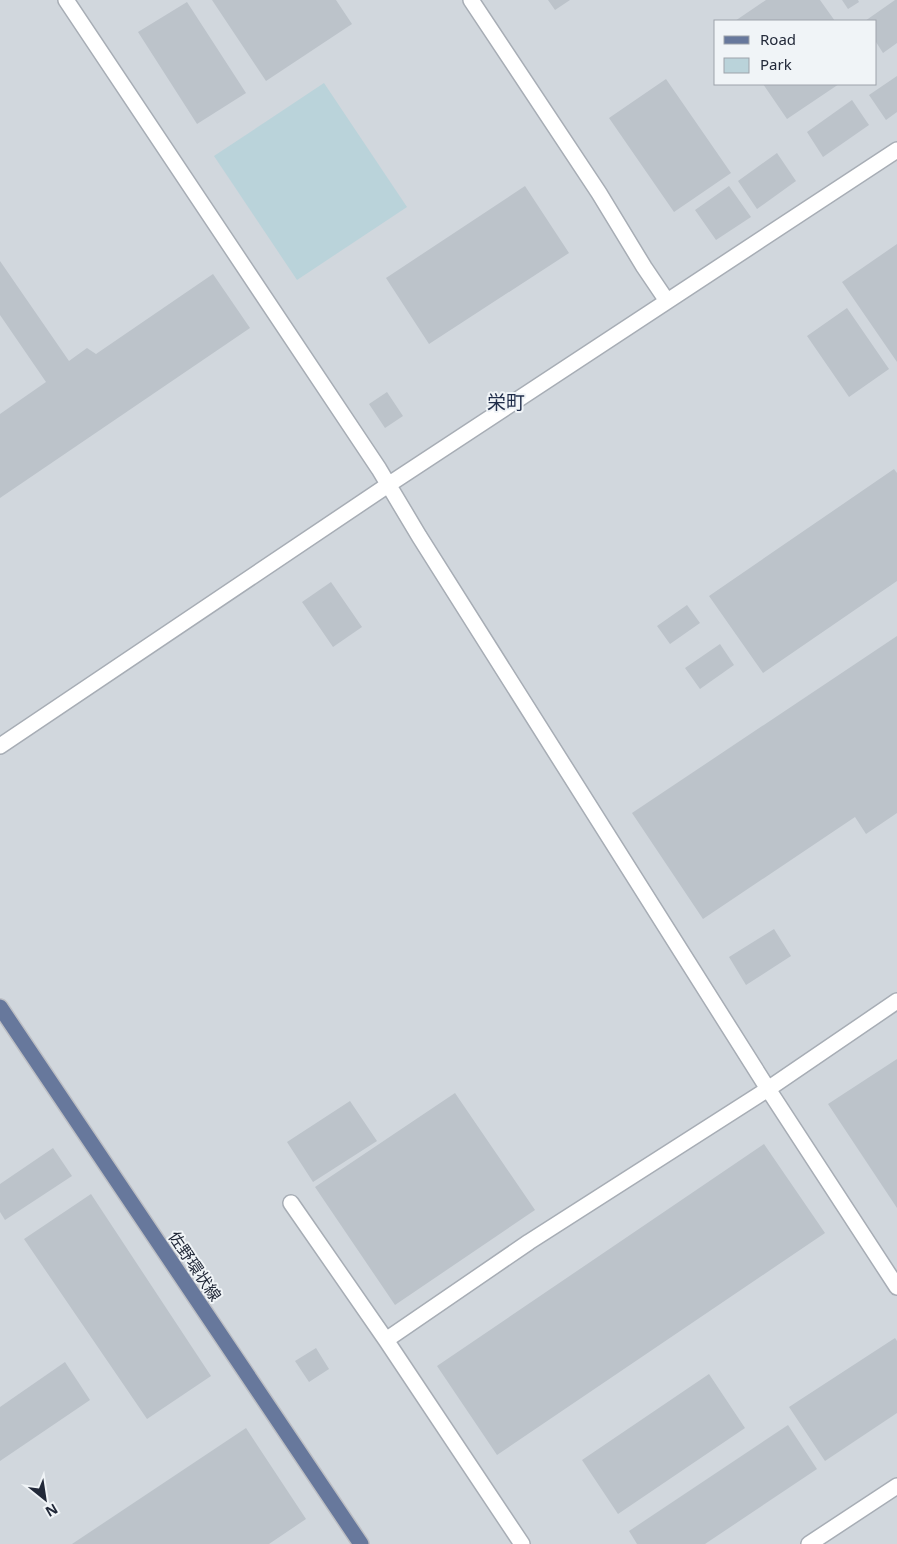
<svg xmlns="http://www.w3.org/2000/svg" width="897" height="1544" font-family="'Noto Sans','Noto Sans JP',sans-serif">
<style>
.built{fill:#d1d7dd;fill-rule:evenodd}
.green{fill:#bad3da}
.building{fill:#bcc3ca}
.lines{fill:none;stroke-linecap:round;stroke-linejoin:round}
.minor-casing{stroke:#a7adb5;stroke-width:18}
.major-casing{stroke:#bdbfc4;stroke-width:18}
.minor{stroke:#fff;stroke-width:15}
.major{stroke:#67789c;stroke-width:15}
.labels{text-anchor:middle;stroke-width:4;stroke-linejoin:round;paint-order:stroke}
.street-label{font-size:16px;fill:#222939;stroke:#f0f4f7}
.quarter-label{font-size:19px;fill:#1f2c49;stroke:#f0f4f7}
</style>
<rect width="100%" height="100%" fill="#e0e5ea"/>
<path class="built" d="M0,0H897V1544H0ZM716,21H876V84H716Z"/>
<path class="green" d="M324,83L407,207L297,280L214,156Z"/>
<path class="building" d="M212,0H336L352,24L266,81Z
M548,0H570L555,10Z
M766,0H820L835,21H735Z
M842,0H858L859,2L848,9Z
M895,0H897V43L883,53L876,42V21H865Z
M187,2L246,93L197,124L138,32Z
M897,76V112L886,120L869,95Z
M666,79L731,173L674,212L609,118Z
M763,84H839L787,119Z
M852,100L869,125L823,157L807,132Z
M777,153L796,181L757,209L738,181Z
M525,186L569,253L429,344L386,278Z
M729,186L751,217L716,240L695,210Z
M897,244V362L842,282Z
M0,261L69,361L87,348L96,354L213,274L250,328L0,498V414L46,382L0,315Z
M847,308L889,369L849,397L807,336Z
M387,392L403,416L385,428L369,404Z
M894,469L897,473V581L763,673L709,596Z
M331,582L362,627L333,647L302,602Z
M687,605L700,623L670,644L657,626Z
M897,636V813L866,834L855,817L703,919L632,813Z
M720,644L734,665L700,689L685,668Z
M774,929L791,956L746,985L729,957Z
M897,1059V1208L828,1104Z
M455,1093L535,1210L395,1305L315,1187Z
M350,1101L377,1141L313,1182L287,1142Z
M764,1144L825,1233L497,1455L437,1366Z
M53,1148L72,1176L5,1220L0,1212V1184Z
M91,1194L211,1376L147,1419L24,1239Z
M895,1338L897,1341V1413L825,1461L789,1407Z
M316,1348L329,1369L309,1382L295,1361Z
M65,1362L90,1400L0,1461V1407Z
M709,1374L745,1428L618,1514L582,1460Z
M788,1425L817,1469L705,1544H637L629,1531Z
M246,1428L306,1519L269,1544H72Z"/>
<g class="lines">
<g class="minor-casing">
<path id="minor" d="M66,0L379,469L419,536L768,1089L897,1287
M471,0L599,193L644,267L667,301
M0,746L388,485L897,150
M291,1203L386,1340L522,1544
M386,1340L529,1242L768,1089L897,1001
M809,1544L897,1486"/>
</g>
<g class="major-casing">
<path id="major" d="M0,1007L361,1544"/>
</g>
<use href="#minor" class="minor"/>
<use href="#major" class="major"/>
</g>
<g class="labels">
<g class="street-label">
<text transform="translate(195 1266) rotate(56)" y="6">佐野環状線</text>
</g>
<g class="quarter-label">
<text x="506" y="409">栄町</text>
</g>
</g>
<rect x="714" y="20" width="162" height="65" fill="#f0f4f7" stroke="#9ea3ab"/>
<rect x="724" y="36" width="25" height="8" fill="#67789c" stroke="#9ea3ab"/>
<text x="760" y="45" font-size="15" fill="#222939">Road</text>
<rect x="724" y="58" width="25" height="15" fill="#bad3da" stroke="#9ea3ab"/>
<text x="760" y="70" font-size="15" fill="#222939">Park</text>
<g transform="translate(45 1499) rotate(150)" stroke="#f0f4f7" stroke-width="4" paint-order="stroke">
<path d="M0-4L9 19L0 12L-9 19Z" fill="#222939"/>
<text y="-8" font-size="14" font-weight="bold" text-anchor="middle" fill="#222939">N</text>
</g>
</svg>
